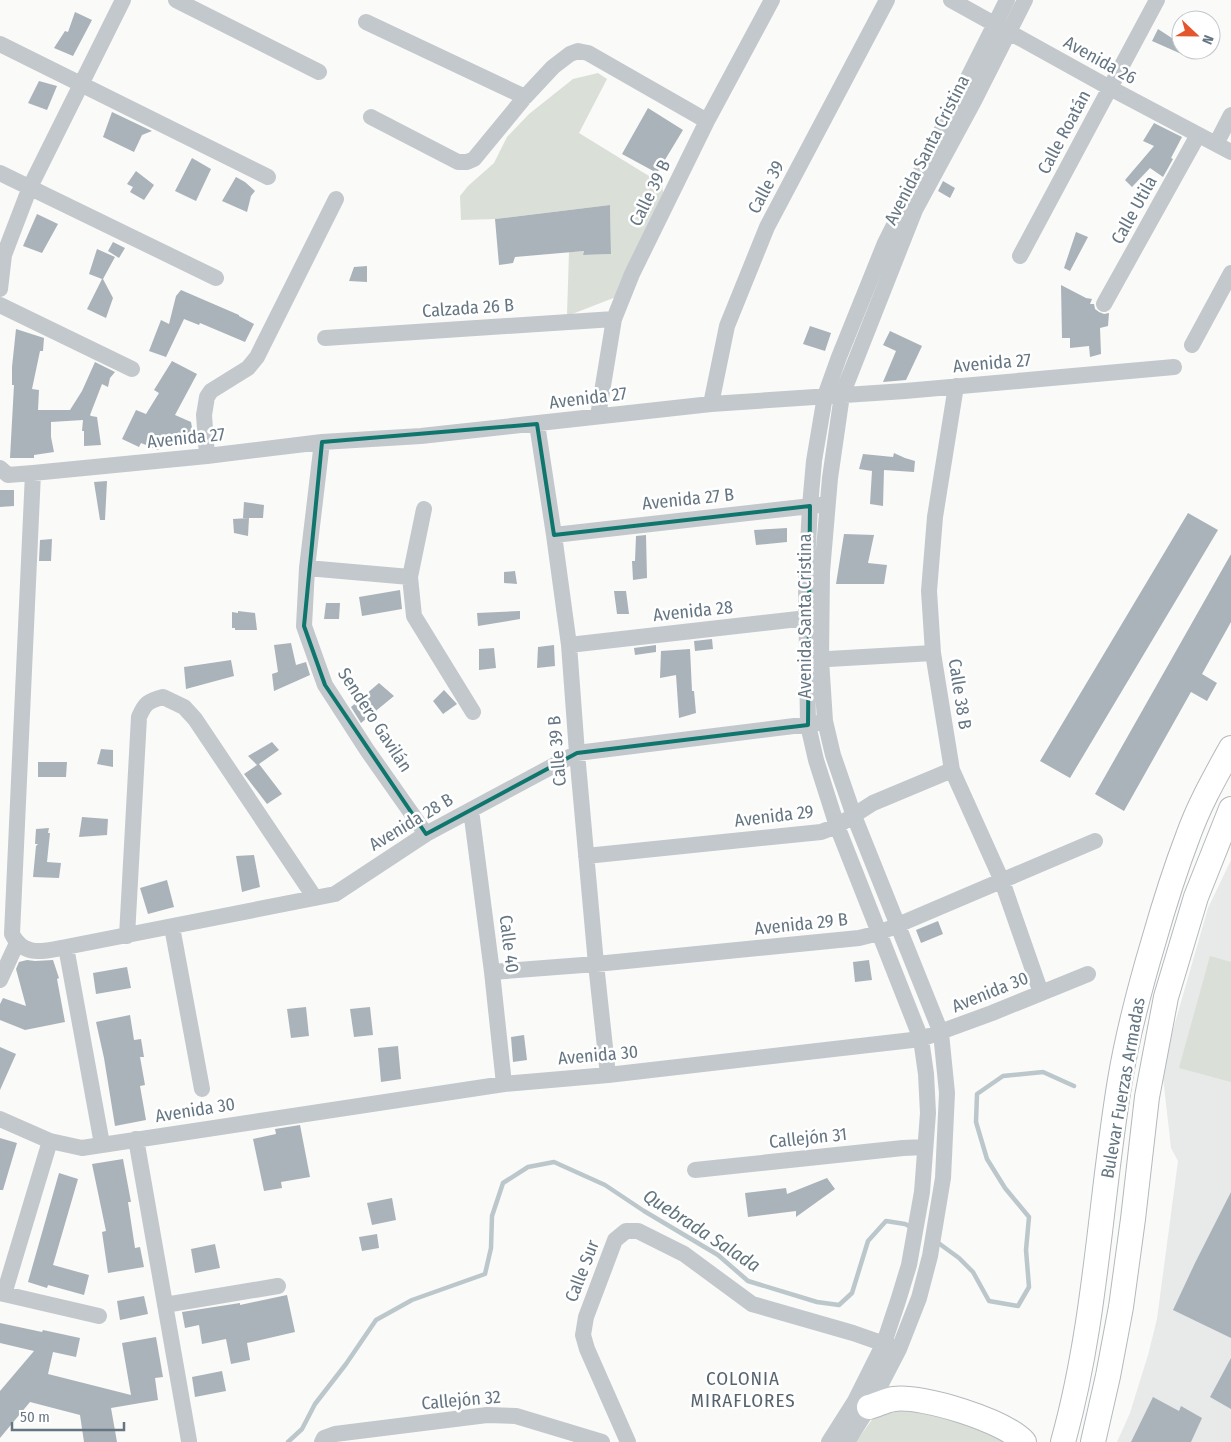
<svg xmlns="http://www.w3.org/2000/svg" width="1231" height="1442" font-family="'Fira Sans Condensed',sans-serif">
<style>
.built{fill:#e8e9e9}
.green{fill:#dadfd7}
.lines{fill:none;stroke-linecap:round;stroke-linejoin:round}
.stream{stroke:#bbc7cb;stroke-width:4.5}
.building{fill:#aab3b9}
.highway-casing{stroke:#b4b9bd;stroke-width:26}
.minor{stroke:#c3c8cc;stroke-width:16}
.highway{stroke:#fff;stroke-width:24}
.marked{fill:none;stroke:#0f766e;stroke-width:4;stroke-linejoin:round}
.labels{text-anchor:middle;stroke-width:5;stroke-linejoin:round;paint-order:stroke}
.street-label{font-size:18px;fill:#657683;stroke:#fff}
.water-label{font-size:19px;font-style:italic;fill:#60757c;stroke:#fff}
.neighbourhood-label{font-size:19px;letter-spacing:1px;fill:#57646e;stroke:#fff}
</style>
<rect width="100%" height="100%" fill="#fafaf8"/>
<path class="built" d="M1231,860V1442H1117L1130,1413L1148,1355L1157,1319L1178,1161L1171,1148L1162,1068L1208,908Z"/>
<path class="green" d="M598,73L607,79L579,133L662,184L663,193L616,297L567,316L569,252L584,251L583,255L611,254L610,205L495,219L461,220L460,196L468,186L494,163L507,137L529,114L573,79Z
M1210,956L1231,962V1082L1179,1068Z
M893,1405L942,1412L1010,1442H856L876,1414Z"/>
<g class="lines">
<path class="stream" d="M937,1242L959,1258L973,1272L989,1301L1018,1306L1029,1287L1026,1250L1029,1217L1005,1188L987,1159L976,1122L977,1094L1003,1076L1043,1072L1074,1086
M288,1442L302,1429L315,1404L346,1364L376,1320L412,1300L485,1274L491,1248L492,1216L503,1183L528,1167L554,1162L605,1185L644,1211L718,1255L748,1281L817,1302L839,1305L852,1293L868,1241L886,1221L905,1224L913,1228"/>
</g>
<path class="building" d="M75,12L92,20L73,56L54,48L65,31L68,32Z
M1158,29L1181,44V50H1189L1186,56L1152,41Z
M39,81L57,86L47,110L28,103Z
M648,108L683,130L657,173L622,154Z
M112,112L152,131L142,135L134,152L103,137Z
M1154,123L1182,137L1171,158L1173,159L1163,177L1150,168L1132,187L1125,180L1154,146L1143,141Z
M192,158L211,169L196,201L175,191Z
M136,171L154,185L144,200L130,192L133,187L127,184Z
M236,177L245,182L255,191L251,196L247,212L222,201Z
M943,181L955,188L950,198L938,191Z
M610,205L611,254L583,255L584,251L515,257L513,263L499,265L495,219Z
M37,214L58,224L42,253L23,246Z
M1076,232L1088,237L1070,271L1064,268Z
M113,242L125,248L119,258L108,251Z
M97,249L115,257L103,279L113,298L106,318L87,309L102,279L89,274Z
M367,266V282L349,281L354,267Z
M1061,285L1086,298L1092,299L1090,304H1094L1095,309L1099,312L1104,314L1109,313L1108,326L1100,328L1101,354L1090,357L1089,346L1070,348V338H1062Z
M181,290L239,315V316L254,324L245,342L200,323L199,325L184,319L166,357L149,351L161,320L169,324L176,296Z
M810,326L831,333L825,351L803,344Z
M16,329L44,338L43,351H40L32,389L39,390L38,410H70L82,391L95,362L115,372L110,378L108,387L102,384L90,415L91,416L97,417L101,445L84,446V431H82L83,420L51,422V437L54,452L34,455V458H10L14,385H12V367Z
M890,331L922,346L906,380L883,382L896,351L883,345Z
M172,361L197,374L175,415L191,422L194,439L174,445L164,442L158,450L141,443L139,447L122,439L136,410L146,414L159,393L154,390Z
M894,453L905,458L915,461L914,472L884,470L883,506L870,504L872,471L859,469L863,454L893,457Z
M107,481L105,520H100L94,482Z
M0,490H14V506L0,507Z
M244,502L264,505L263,518H243Z
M1188,513L1218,530L1070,778L1040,761Z
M249,518L248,536L234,533L233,519Z
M787,528V542L756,545L754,530Z
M844,534L874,535L868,563L887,565L884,584H836Z
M646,535L647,578L633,580L632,561H635L636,536Z
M52,539L51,561H39L40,540Z
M1231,554V622L1202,674L1217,683L1207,701L1191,692L1124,811L1095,794Z
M515,571L517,584L504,583V572Z
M400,590L402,609L362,616L359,597Z
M614,591H626L629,614H617Z
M326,603H340L339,619H324Z
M238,611L255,613L257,630H235V628H232V612L238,613Z
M520,611V619L478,626L477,613Z
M712,639L713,649L695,651L694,641Z
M291,643L296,665L306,662L310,675L274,691L272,674L278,672L274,645Z
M554,645L555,666L537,668L538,647Z
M656,645V652L635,655L634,648Z
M494,648L496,668L479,670V649Z
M690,649L692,691H694L696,713L679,718L676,675L660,678L661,651Z
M231,660L234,676L186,689L184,667Z
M379,683L394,696L361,723L351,707Z
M444,690L457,704L443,714L433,701Z
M272,742L279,750L259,764L282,794L267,804L244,774L257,765L248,756Z
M101,749L113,750V767L97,764Z
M38,762H67L66,777H38Z
M82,817L108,819L107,835L79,837Z
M49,828L48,833H50L47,862L61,863L59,878L33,877L36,846L38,844H35L36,829Z
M254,855L260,887L242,892L236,856Z
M167,880L174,907L148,914L140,888Z
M938,921L943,934L921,943L916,930Z
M27,960L35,961L53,960L59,978L57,979L65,1022L25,1030L0,1020V1004L3,998L26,1006L16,969L19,962Z
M869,960L872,980L855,982L853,962Z
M127,967L131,988L96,994L93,973Z
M306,1007L309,1036L291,1038L287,1009Z
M370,1007L373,1035L354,1037L350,1009Z
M130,1015L134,1040L141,1039L144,1057H140L145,1085L140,1086L146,1120L115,1126L104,1058L96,1022Z
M524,1035L527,1060L513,1062L511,1037Z
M398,1046L401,1079L381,1082L378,1048Z
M0,1047L16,1054L0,1090Z
M300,1125L310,1177L281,1182L282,1188L264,1191L253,1139L276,1134L275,1129Z
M0,1138L17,1143L3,1190H0Z
M123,1159L131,1202H128L135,1248L140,1247L144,1267L108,1273L102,1232L106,1231L92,1164Z
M59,1173L78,1179L53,1265L89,1275L84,1295L48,1285L47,1288L28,1282Z
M827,1178L835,1189L796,1217V1211L748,1217L745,1193L786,1188L787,1194Z
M1231,1192V1338L1173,1310L1195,1263Z
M392,1198L396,1220L372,1225L367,1203Z
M377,1234L379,1248L362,1251L359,1237Z
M215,1244L220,1268L195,1273L191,1249Z
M287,1295L295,1332L247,1343L250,1360L231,1364L226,1339L202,1344L199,1325L185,1328L182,1312L240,1303V1305Z
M144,1296L148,1314L120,1320L117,1301Z
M0,1323L42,1332L43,1330L80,1338L76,1357L53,1352L48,1374L131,1395L122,1343L156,1337L163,1377L155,1378L158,1400L111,1408L117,1442H84L80,1415L30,1402L0,1438V1391L34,1351L0,1343Z
M1231,1358V1409L1210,1397Z
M222,1371L226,1391L195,1397L192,1377Z
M1153,1397L1179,1411L1181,1406L1202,1418L1191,1442H1131Z"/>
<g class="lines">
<g class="highway-casing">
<path id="highway" d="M869,1407C877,1405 886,1400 894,1399C923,1395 1005,1421 1024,1442
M1063,1442C1096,1324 1100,1200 1120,1080C1128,1032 1140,987 1154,940C1164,905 1175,870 1188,836C1199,805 1215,777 1231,748
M1093,1442L1108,1376L1121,1307L1133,1219L1147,1097L1166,997L1196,897L1231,809"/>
</g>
<path class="minor" d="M176,0L319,72
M951,0L1110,88L1231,152
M366,22L525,97
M0,44L268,177
M371,117L458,162H467L474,159L525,97L553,67L570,54L578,51L588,53L707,121
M1216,144L1231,115
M0,173L216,278
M1020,256L1157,0
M0,289L4,255L30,187L123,0
M1104,304L1198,135
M0,305L132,369
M325,338L614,319
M1192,345L1231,273
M956,386L935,517L929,591L933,653L952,770L1002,881L1041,993
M711,404L727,326L767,227L887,0
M598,416L614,319L632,274L707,121L772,0
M537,424L554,535L569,645L577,753L596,964L608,1075
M322,442L307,568L304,626L325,685L367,750L426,834
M207,456L204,415L207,397L211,391L248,368L257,357L336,199
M0,468L8,475L33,473L207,456L322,442L421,436L711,404L905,391L1174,367
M33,473L12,934C24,958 44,951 66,947L335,894L426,834L577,753L818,723
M424,509L410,577L414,616L473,712
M554,535L820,505
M307,568L410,577
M569,645L816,617
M811,660L933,653
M471,810L492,972L504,1084
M586,856L821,832L837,826L873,803L952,770
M172,927L202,1089
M127,936L139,717C145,703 148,701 163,697L184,707L195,719L315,898
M66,947L102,1144
M492,972L596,964L859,938L879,933L1095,841
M0,980L17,943
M0,1119L50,1141L82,1148L504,1084L608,1075L921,1039L992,1013L1088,974
M136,1139L189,1441
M695,1170L903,1148L925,1147
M0,1293L99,1316
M4,1294L50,1141
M165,1305L278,1286
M322,1442L324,1438L335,1434L487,1415L516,1416L602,1442
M628,1442L587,1349L583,1335L586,1317L615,1240L626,1231H638L684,1254L752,1304L853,1333L893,1347
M829,1442L855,1401L884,1343L898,1301L909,1265L922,1192L928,1113L926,1074L921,1039L837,826L816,760L808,725L806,585L810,506L814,461L825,396L839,357L885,243L1007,0
M847,1442L869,1407L899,1349L919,1298L930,1256L943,1178L947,1093L941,1033L854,816L833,755L825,721L821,660L822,572L830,478L842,395L915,210L974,101L1025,0"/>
<use href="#highway" class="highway"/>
</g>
<path class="marked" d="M537,424L554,535L810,506L808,725L577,753L426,834L325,685L304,626L322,442Z"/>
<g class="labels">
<g class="street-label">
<text transform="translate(1100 60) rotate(29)" y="6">Avenida 26</text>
<text transform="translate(1064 132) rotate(-62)" y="6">Calle Roatán</text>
<text transform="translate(927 150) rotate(-63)" y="6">Avenida Santa Cristina</text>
<text transform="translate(766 187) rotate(-62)" y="6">Calle 39</text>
<text transform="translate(650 193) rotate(-64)" y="6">Calle 39 B</text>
<text transform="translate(1134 210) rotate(-61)" y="6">Calle Utila</text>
<text transform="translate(468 308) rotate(-4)" y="6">Calzada 26 B</text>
<text transform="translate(992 363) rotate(-5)" y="6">Avenida 27</text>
<text transform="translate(588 398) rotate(-7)" y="6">Avenida 27</text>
<text transform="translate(186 438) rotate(-6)" y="6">Avenida 27</text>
<text transform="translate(688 499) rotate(-6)" y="6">Avenida 27 B</text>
<text transform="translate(693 611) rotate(-6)" y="6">Avenida 28</text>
<text transform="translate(805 616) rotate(-90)" y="6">Avenida Santa Cristina</text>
<text transform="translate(960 694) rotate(81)" y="6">Calle 38 B</text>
<text transform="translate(375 720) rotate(57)" y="6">Sendero Gavilán</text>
<text transform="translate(557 751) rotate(-95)" y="6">Calle 39 B</text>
<text transform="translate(774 816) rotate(-7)" y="6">Avenida 29</text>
<text transform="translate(411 822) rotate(-31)" y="6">Avenida 28 B</text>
<text transform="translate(801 924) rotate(-6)" y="6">Avenida 29 B</text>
<text transform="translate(509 944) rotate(83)" y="6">Calle 40</text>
<text transform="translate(990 992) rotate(-22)" y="6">Avenida 30</text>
<text transform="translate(598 1055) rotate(-5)" y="6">Avenida 30</text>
<text transform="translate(1123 1088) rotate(-80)" y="6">Bulevar Fuerzas Armadas</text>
<text transform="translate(195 1110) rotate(-9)" y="6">Avenida 30</text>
<text transform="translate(808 1138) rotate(-6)" y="6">Callejón 31</text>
<text transform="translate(582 1271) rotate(-69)" y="6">Calle Sur</text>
<text transform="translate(461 1400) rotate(-5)" y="6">Callejón 32</text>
</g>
<g class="water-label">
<text transform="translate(702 1230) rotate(33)" y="7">Quebrada Salada</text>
</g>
<g class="neighbourhood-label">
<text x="743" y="1385">COLONIA<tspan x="743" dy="22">MIRAFLORES</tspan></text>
</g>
</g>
<g transform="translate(1196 35) rotate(112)"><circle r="24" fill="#ffffff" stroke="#c1c8cd"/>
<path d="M0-4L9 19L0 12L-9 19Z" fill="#e4572e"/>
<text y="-8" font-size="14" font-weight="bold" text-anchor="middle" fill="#657683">N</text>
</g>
<path d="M12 1422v8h112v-8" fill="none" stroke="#657683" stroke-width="2.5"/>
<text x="20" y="1422" font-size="15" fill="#657683" stroke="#ffffff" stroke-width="4" paint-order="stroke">50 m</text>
</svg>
